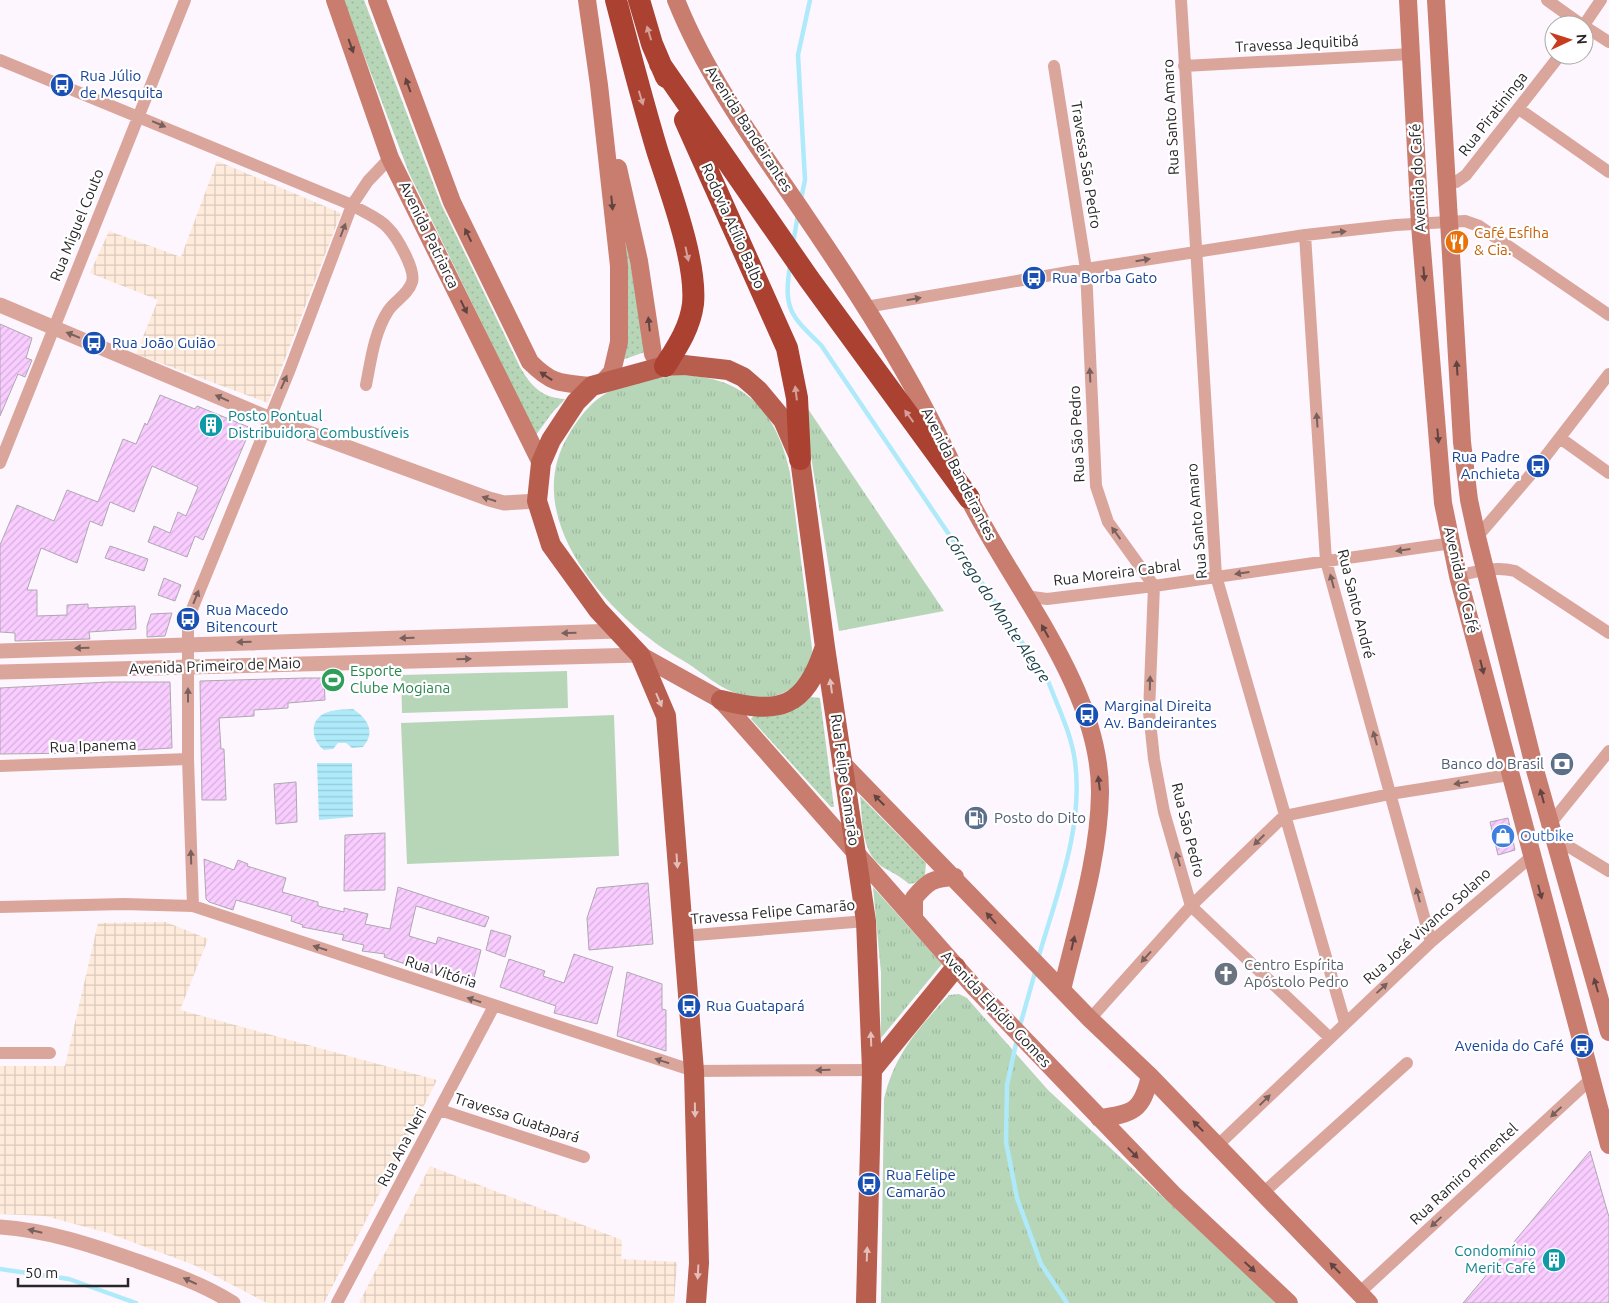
<svg xmlns="http://www.w3.org/2000/svg" width="1609" height="1303" font-family="Ubuntu,sans-serif">
<style>
.industrial{fill:url(#industrial-grid)}
.grass{fill:url(#grass-dots)}
.park{fill:url(#park-tufts)}
.pitch{fill:#b7d6b8}
.water{fill:url(#water-rules)}
.lines{fill:none;stroke-linecap:round;stroke-linejoin:round}
.stream{stroke:#aeeafa;stroke-width:4.5}
.building{fill:url(#building-hatch);stroke:#aea8af}
.minor{stroke:#daa69c;stroke-width:12}
.tertiary{stroke:#daa69c;stroke-width:15}
.secondary{stroke:#c87d6f;stroke-width:18}
.primary{stroke:#b85e4f;stroke-width:20}
.motorway{stroke:#aa4131;stroke-width:22}
.oneway{fill:#d4a098}
.oneway2{fill:#614442}
.oneway3{fill:#79605d}
.oneway4{fill:#e3bfb9}
.labels{text-anchor:middle;stroke-width:4.5;stroke-linejoin:round;paint-order:stroke}
.street-label{font-size:15px;fill:#292629;stroke:#fff}
.transit-label{font-size:15px;fill:#164399;stroke:#fff;text-anchor:start}
.food-label{font-size:15px;fill:#c56008;stroke:#fff;text-anchor:start}
.culture-label{font-size:15px;fill:#0d838f;stroke:#fff;text-anchor:start}
.leisure-label{font-size:15px;fill:#27864d;stroke:#fff;text-anchor:start}
.service-label{font-size:15px;fill:#4e5e75;stroke:#fff;text-anchor:end}
.shop-label{font-size:15px;fill:#366cbe;stroke:#fff;text-anchor:start}
.worship-label{font-size:15px;fill:#5b616d;stroke:#fff;text-anchor:start}
.water-label{font-size:16px;font-style:italic;fill:#1c414a;stroke:#fff}
</style>
<defs>
<pattern id="industrial-grid" width="8" height="8" patternUnits="userSpaceOnUse" patternTransform="scale(1.25)"><rect width="8" height="8" fill="#feebdb"/><path d="M0 4h8M4 0v8" fill="none" stroke="#dac9bc"/></pattern>
<pattern id="grass-dots" width="8" height="8" patternUnits="userSpaceOnUse" patternTransform="scale(1.25)"><rect width="8" height="8" fill="#b7d6b8"/><path d="M2 2h.1M6 6h.1" fill="none" stroke="#9db89e" stroke-width="1.8" stroke-linecap="round"/></pattern>
<pattern id="park-tufts" width="24" height="20" patternUnits="userSpaceOnUse" patternTransform="scale(1.25)"><rect width="24" height="20" fill="#b7d6b8"/><path d="M3 7l-1-3M5 7V3M7 7l1-3M15 17l-1-3M17 17v-4M19 17l1-3" fill="none" stroke="#9db89e"/></pattern>
<pattern id="water-rules" width="6" height="5" patternUnits="userSpaceOnUse" patternTransform="scale(1.25)"><rect width="6" height="5" fill="#aeeafa"/><path d="M0 2.5h6" fill="none" stroke="#96c9d6"/></pattern>
<pattern id="building-hatch" width="6" height="6" patternUnits="userSpaceOnUse" patternTransform="scale(1.25)"><rect width="6" height="6" fill="#f9cdff"/><path d="M-1 1l2-2M0 6l6-6M5 7l2-2" fill="none" stroke="#d5b0db"/></pattern>
</defs>
<rect width="100%" height="100%" fill="#fdf6fe"/>
<path class="industrial" d="M217,161L341,213L268,403L136,354L158,300L90,273L109,231L181,257Z
M166,922L208,939L180,1010L437,1080L324,1303H267L194,1265L108,1233L45,1216L0,1214V1066H65L98,923Z
M430,1166L622,1240L621,1259L677,1262L674,1303H359Z"/>
<path class="grass" d="M343,0H364L441,204L520,367C531,386 542,398 565,399L552,413L536,435L409,173Z
M625,232L645,352L622,360L627,305Z
M811,697L820,698L834,807H831L751,719L754,715L803,704Z
M860,796L926,863L925,875L915,883L909,884C901,877 895,874 886,869C860,855 863,821 860,796Z"/>
<path class="park" d="M678,375C745,376 776,410 790,473L813,656L805,680C790,690 776,699 757,698C728,696 710,678 687,663C674,655 661,648 649,638C591,594 524,510 568,436C598,385 623,383 678,375Z
M802,400L944,611L839,631Z
M873,887L942,964L881,1038V973Z
M959,994L967,998L1048,1090L1277,1303H881L884,1099C895,1053 918,1029 949,995Z"/>
<path class="pitch" d="M567,671L568,708L402,713L401,675Z
M614,715L619,856L407,864L401,723Z"/>
<path class="water" d="M353,709C368,719 376,732 363,747L352,748L346,743H338L333,749L324,750C310,739 309,718 328,712C336,709 345,710 353,709Z
M317,763H352L353,817L319,820Z"/>
<g class="lines">
<path class="stream" d="M801,199L805,180L798,55L810,0
M793,244L798,214
M790,266C783,309 791,316 821,345L1048,681C1058,707 1071,733 1075,761C1084,828 1056,896 1038,959
M1019,1029L1036,969
M1017,1039L1007,1085L1006,1142L1017,1198L1041,1264L1067,1303
M0,1269L69,1279L136,1303"/>
</g>
<path class="building" d="M0,324L32,338L26,358L32,360L25,377L18,374L0,416Z
M160,395L195,409L197,406L251,428L203,540L195,536L187,557L148,542L154,526L170,533L178,512L186,516L198,487L152,466L134,512L110,502L102,526L90,521L77,563L41,548L27,590H37V616L67,615V605L88,604V608L135,606L136,629L89,632L90,639L15,641V633L0,632V545L17,505L54,521L67,490L98,502L123,439L136,444L145,423L147,425Z
M110,546L148,559L144,571L105,558Z
M164,578L181,585L175,601L158,595Z
M172,613L165,636L147,637V626L151,614Z
M305,678H324L325,700L288,703V708L254,710V716L219,718L221,749H224L226,800H202L200,681Z
M108,682H170L172,748L83,753L0,754V688Z
M296,782L297,822L276,824L274,784Z
M1508,818L1515,850L1498,855L1490,822Z
M385,833V890L344,891L345,835Z
M204,859L234,870L238,860L248,864L247,866L286,878L282,892L318,902V906L344,912V908L368,914L365,924L390,929L398,887L489,917L485,927L416,906L409,936L436,944L438,937L481,950L472,986L384,957L385,954L362,951L364,945L342,940L344,935L302,927L303,925L291,921L292,916L236,900L233,910L209,902L206,899Z
M648,883L653,944L589,950L587,918L597,888Z
M491,930L511,936L505,957L486,950Z
M574,954L613,967L597,1024L554,1013L556,1006L500,987L509,959L545,971L543,976L564,983Z
M627,972L662,984V1009L666,1010V1051L617,1036Z
M1590,1151L1609,1217V1303H1463Z"/>
<g class="lines">
<path class="minor" d="M1181,0L1216,576L1345,1023
M1547,0L1582,25
M1584,25L1601,0
M1584,26L1609,42
M0,60L352,205C363,212 380,218 388,228C397,237 416,270 412,282C408,295 394,301 388,311C374,333 371,360 366,385
M1054,66L1086,269L1096,486L1108,522L1154,586L1149,712L1154,759L1164,812L1191,906L1330,1038
M1184,66L1411,54
M1519,109L1609,172
M1445,183L1456,182L1466,175L1560,55
M1305,235L1326,561L1431,942
M866,307L1086,269L1305,235L1396,225L1465,221L1479,226L1609,315
M1560,438L1609,473
M0,463L185,0
M1477,537L1538,466L1609,374
M1458,576C1478,571 1495,566 1515,571L1609,633
M1025,596L1047,599L1154,586L1452,543
M0,766L188,759
M1550,824L1609,751
M1553,837L1609,871
M193,906L188,759V619L290,369L352,205L368,181L390,158
M0,907L124,904L193,906L694,1071L872,1070
M683,936L866,921
M1090,1019L1191,906L1284,816L1390,794L1509,775
M0,1053H50
M440,1110L584,1157
M1217,1146L1431,942L1531,857
M1263,1193L1407,1063
M1359,1293L1591,1079
M337,1303L494,1006"/>
<path class="tertiary" d="M0,305L268,418L489,499L504,503L537,501
M0,651L618,631
M0,672L640,655
M0,1227C46,1230 91,1245 134,1260C168,1272 203,1284 233,1303"/>
<path class="secondary" d="M335,0L390,158L541,463
M377,0L452,202L530,362C553,385 561,383 592,386
M587,0L599,85L619,266V342L612,372L604,381
M676,0C707,78 759,148 806,217C860,296 912,377 952,464
M1408,0L1420,225L1443,503L1458,576L1609,1145
M1436,0L1462,442L1469,500L1477,537L1535,770L1609,1032
M618,168L639,261L653,354L658,362L665,366
M963,487C1007,581 1101,685 1100,793C1099,859 1077,926 1062,990
M640,655L721,700L975,988L1173,1194L1289,1303
M842,763L1090,1019L1150,1076L1369,1303
M914,918V898C928,881 933,878 955,877
M1099,1118C1133,1114 1142,1111 1150,1076"/>
<path class="primary" d="M721,700C780,715 805,708 824,649
M872,1070L956,967
M696,1303L699,1263L694,1071L666,716L640,655L598,610L551,545L537,501L541,463L551,440L576,402L592,386L665,366L684,365L728,370L743,377L758,390L783,420L800,459L825,647L866,921L872,1070L866,1303"/>
<path class="motorway" d="M616,0C629,50 642,100 657,150C670,191 697,262 693,304C690,328 677,347 665,366
M639,0L652,44L666,77
M660,64L809,279L969,498
M685,120L787,348L797,398L800,459"/>
</g>
<defs><path id="oneway-solid" d="M-6-.8H1V-3.2L6.5 0L1 3.2V.8H-6Z" transform="scale(1.25)"/></defs>
<g class="oneway">
<use href="#oneway-solid" transform="translate(649 33) rotate(-107)"/>
<use href="#oneway-solid" transform="translate(641 98) rotate(73)"/>
<use href="#oneway-solid" transform="translate(687 254) rotate(78)"/>
<use href="#oneway-solid" transform="translate(796 393) rotate(-97)"/>
<use href="#oneway-solid" transform="translate(909 416) rotate(-126)"/>
</g>
<g class="oneway2">
<use href="#oneway-solid" transform="translate(351 46) rotate(70)"/>
<use href="#oneway-solid" transform="translate(408 85) rotate(-110)"/>
<use href="#oneway-solid" transform="translate(612 203) rotate(84)"/>
<use href="#oneway-solid" transform="translate(468 235) rotate(-116)"/>
<use href="#oneway-solid" transform="translate(1424 274) rotate(85)"/>
<use href="#oneway-solid" transform="translate(464 307) rotate(64)"/>
<use href="#oneway-solid" transform="translate(649 324) rotate(-96)"/>
<use href="#oneway-solid" transform="translate(1457 368) rotate(-94)"/>
<use href="#oneway-solid" transform="translate(546 376) rotate(-146)"/>
<use href="#oneway-solid" transform="translate(1438 436) rotate(85)"/>
<use href="#oneway-solid" transform="translate(1045 631) rotate(-119)"/>
<use href="#oneway-solid" transform="translate(1482 667) rotate(76)"/>
<use href="#oneway-solid" transform="translate(1099 783) rotate(-97)"/>
<use href="#oneway-solid" transform="translate(1542 796) rotate(-105)"/>
<use href="#oneway-solid" transform="translate(879 800) rotate(-135)"/>
<use href="#oneway-solid" transform="translate(1540 892) rotate(75)"/>
<use href="#oneway-solid" transform="translate(991 918) rotate(-132)"/>
<use href="#oneway-solid" transform="translate(1073 943) rotate(-77)"/>
<use href="#oneway-solid" transform="translate(1596 985) rotate(-106)"/>
<use href="#oneway-solid" transform="translate(1198 1126) rotate(-134)"/>
<use href="#oneway-solid" transform="translate(1133 1153) rotate(46)"/>
<use href="#oneway-solid" transform="translate(1250 1267) rotate(43)"/>
<use href="#oneway-solid" transform="translate(1335 1268) rotate(-134)"/>
</g>
<g class="oneway3">
<use href="#oneway-solid" transform="translate(159 124) rotate(23)"/>
<use href="#oneway-solid" transform="translate(343 230) rotate(-69)"/>
<use href="#oneway-solid" transform="translate(1339 232) rotate(-6)"/>
<use href="#oneway-solid" transform="translate(1143 260) rotate(-9)"/>
<use href="#oneway-solid" transform="translate(914 299) rotate(-10)"/>
<use href="#oneway-solid" transform="translate(73 335) rotate(-158)"/>
<use href="#oneway-solid" transform="translate(1090 375) rotate(-93)"/>
<use href="#oneway-solid" transform="translate(284 382) rotate(-66)"/>
<use href="#oneway-solid" transform="translate(222 398) rotate(-156)"/>
<use href="#oneway-solid" transform="translate(1317 420) rotate(-94)"/>
<use href="#oneway-solid" transform="translate(489 499) rotate(-162)"/>
<use href="#oneway-solid" transform="translate(1116 533) rotate(-126)"/>
<use href="#oneway-solid" transform="translate(1403 550) rotate(172)"/>
<use href="#oneway-solid" transform="translate(1242 573) rotate(172)"/>
<use href="#oneway-solid" transform="translate(1332 581) rotate(-105)"/>
<use href="#oneway-solid" transform="translate(196 597) rotate(-68)"/>
<use href="#oneway-solid" transform="translate(569 633) rotate(178)"/>
<use href="#oneway-solid" transform="translate(407 638) rotate(178)"/>
<use href="#oneway-solid" transform="translate(244 642) rotate(178)"/>
<use href="#oneway-solid" transform="translate(82 648) rotate(178)"/>
<use href="#oneway-solid" transform="translate(464 659) rotate(-2)"/>
<use href="#oneway-solid" transform="translate(1150 683) rotate(-88)"/>
<use href="#oneway-solid" transform="translate(188 695) rotate(-90)"/>
<use href="#oneway-solid" transform="translate(1375 738) rotate(-105)"/>
<use href="#oneway-solid" transform="translate(1461 783) rotate(171)"/>
<use href="#oneway-solid" transform="translate(1259 840) rotate(136)"/>
<use href="#oneway-solid" transform="translate(191 857) rotate(-92)"/>
<use href="#oneway-solid" transform="translate(1178 859) rotate(-106)"/>
<use href="#oneway-solid" transform="translate(1418 895) rotate(-105)"/>
<use href="#oneway-solid" transform="translate(320 948) rotate(-162)"/>
<use href="#oneway-solid" transform="translate(1146 957) rotate(132)"/>
<use href="#oneway-solid" transform="translate(1382 988) rotate(-43)"/>
<use href="#oneway-solid" transform="translate(474 1000) rotate(-162)"/>
<use href="#oneway-solid" transform="translate(662 1061) rotate(-162)"/>
<use href="#oneway-solid" transform="translate(823 1070) rotate(179)"/>
<use href="#oneway-solid" transform="translate(1265 1100) rotate(-44)"/>
<use href="#oneway-solid" transform="translate(1556 1112) rotate(137)"/>
<use href="#oneway-solid" transform="translate(1436 1222) rotate(137)"/>
<use href="#oneway-solid" transform="translate(35 1231) rotate(-167)"/>
<use href="#oneway-solid" transform="translate(190 1281) rotate(-155)"/>
</g>
<g class="oneway4">
<use href="#oneway-solid" transform="translate(831 686) rotate(-98)"/>
<use href="#oneway-solid" transform="translate(659 700) rotate(67)"/>
<use href="#oneway-solid" transform="translate(677 861) rotate(86)"/>
<use href="#oneway-solid" transform="translate(871 1039) rotate(-92)"/>
<use href="#oneway-solid" transform="translate(695 1110) rotate(89)"/>
<use href="#oneway-solid" transform="translate(867 1254) rotate(-88)"/>
<use href="#oneway-solid" transform="translate(698 1272) rotate(93)"/>
</g>
<defs>
<g id="bus-disc" transform="scale(1.25)"><circle r="9.5" fill="#1a4fb4" stroke="#fff"/><path d="M-5-6H5V4H4V6H2V4H-2V6H-4V4H-5ZM-3.5-4V0h7V-4ZM-3.5 1.2v1.5H-2V1.2ZM2 1.2v1.5H3.5V1.2Z" fill="#fff"/></g>
<g id="restaurant-disc" transform="scale(1.25)"><circle r="9.5" fill="#e8710a" stroke="#fff"/><path d="M-5-6h1v4h1v-4h1v4h1v-4h1v5L-1.5 .5V6h-2V.5L-5-1ZM5-6V6H3V1.5H1.5Q1.5-4 5-6Z" fill="#fff"/></g>
<g id="building-disc" transform="scale(1.25)"><circle r="9.5" fill="#0f9aa8" stroke="#fff"/><path d="M-4-6H4V6H1V3H-1V6H-4ZM-2.5-4.3h1.7v1.8h-1.7ZM.8-4.3h1.7v1.8H.8ZM-2.5-1h1.7V.8h-1.7ZM.8-1h1.7V.8H.8Z" fill="#fff"/></g>
<g id="stadium-disc" transform="scale(1.25)"><circle r="9.5" fill="#2e9e5b" stroke="#fff"/><path d="M0-5a6.5 5 0 1 0 0 10a6.5 5 0 1 0 0-10ZM-3.5-1.8h7v3.6h-7Z" fill="#fff"/></g>
<g id="bank-disc" transform="scale(1.25)"><circle r="9.5" fill="#5c6f8a" stroke="#fff"/><path d="M-6-4H6V4H-6ZM0-2.3a2.3 2.3 0 1 0 0 4.6a2.3 2.3 0 1 0 0-4.6Z" fill="#fff"/></g>
<g id="fuel-disc" transform="scale(1.25)"><circle r="9.5" fill="#5c6f8a" stroke="#fff"/><path d="M-5.5-6h7V0h2V4h1.3V-2.5L3-4.5l.8-.8L6-3V5H2.5V1h-1V6h-7ZM-4.2-4.7v3.2H.2V-4.7Z" fill="#fff"/></g>
<g id="shop-disc" transform="scale(1.25)"><circle r="9.5" fill="#3f7fe0" stroke="#fff"/><path d="M-5-2.5h2.3a2.7 3.5 0 0 1 5.4 0H5L5.5 6h-11ZM-1.5-2.5h3a1.5 2.3 0 0 0-3 0Z" fill="#fff"/></g>
<g id="church-disc" transform="scale(1.25)"><circle r="9.5" fill="#6b7280" stroke="#fff"/><path d="M-1.2-6h2.4v3.5h3.3v2.4h-3.3V6h-2.4V-.1h-3.3v-2.4h3.3Z" fill="#fff"/></g>
</defs>
<g fill-rule="evenodd">
<use href="#bus-disc" x="62" y="85"/>
<use href="#restaurant-disc" x="1457" y="242"/>
<use href="#bus-disc" x="1034" y="278"/>
<use href="#bus-disc" x="94" y="343"/>
<use href="#building-disc" x="211" y="425"/>
<use href="#bus-disc" x="1538" y="466"/>
<use href="#bus-disc" x="188" y="619"/>
<use href="#stadium-disc" x="333" y="680"/>
<use href="#bus-disc" x="1087" y="715"/>
<use href="#bank-disc" x="1562" y="764"/>
<use href="#fuel-disc" x="976" y="818"/>
<use href="#shop-disc" x="1503" y="836"/>
<use href="#church-disc" x="1226" y="974"/>
<use href="#bus-disc" x="689" y="1006"/>
<use href="#bus-disc" x="1582" y="1046"/>
<use href="#bus-disc" x="869" y="1184"/>
<use href="#building-disc" x="1554" y="1260"/>
</g>
<g class="labels">
<g class="street-label">
<text transform="translate(1297 44) rotate(-3)" y="5">Travessa Jequitibá</text>
<text transform="translate(1493 114) rotate(-52)" y="5">Rua Piratininga</text>
<text transform="translate(1171 117) rotate(-93)" y="5">Rua Santo Amaro</text>
<text transform="translate(749 129) rotate(57)" y="5">Avenida Bandeirantes</text>
<text transform="translate(1086 165) rotate(81)" y="5">Travessa São Pedro</text>
<text transform="translate(1418 178) rotate(-93)" y="5">Avenida do Café</text>
<text transform="translate(77 225) rotate(-68)" y="5">Rua Miguel Couto</text>
<text transform="translate(733 226) rotate(66)" y="5">Rodovia Atílio Balbo</text>
<text transform="translate(429 235) rotate(64)" y="5">Avenida Patriarca</text>
<text transform="translate(1077 434) rotate(-93)" y="5">Rua São Pedro</text>
<text transform="translate(959 474) rotate(63)" y="5">Avenida Bandeirantes</text>
<text transform="translate(1197 521) rotate(-95)" y="5">Rua Santo Amaro</text>
<text transform="translate(1117 573) rotate(-7)" y="5">Rua Moreira Cabral</text>
<text transform="translate(1461 580) rotate(77)" y="5">Avenida do Café</text>
<text transform="translate(1356 604) rotate(76)" y="5">Rua Santo André</text>
<text transform="translate(215 666) rotate(-2)" y="5">Avenida Primeiro de Maio</text>
<text transform="translate(93 746) rotate(-2)" y="5">Rua Ipanema</text>
<text transform="translate(845 780) rotate(82)" y="5">Rua Felipe Camarão</text>
<text transform="translate(1188 830) rotate(76)" y="5">Rua São Pedro</text>
<text transform="translate(773 912) rotate(-5)" y="5">Travessa Felipe Camarão</text>
<text transform="translate(1427 926) rotate(-42)" y="5">Rua José Vivanco Solano</text>
<text transform="translate(441 972) rotate(18)" y="5">Rua Vitória</text>
<text transform="translate(996 1009) rotate(47)" y="5">Avenida Elpídio Gomes</text>
<text transform="translate(517 1118) rotate(18)" y="5">Travessa Guatapará</text>
<text transform="translate(402 1147) rotate(-62)" y="5">Rua Ana Neri</text>
<text transform="translate(1464 1174) rotate(-43)" y="5">Rua Ramiro Pimentel</text>
</g>
<g class="transit-label">
<text x="80" y="81">Rua Júlio<tspan x="80" dy="17">de Mesquita</tspan></text>
<text x="1052" y="283">Rua Borba Gato</text>
<text x="112" y="348">Rua João Guião</text>
<text x="1520" y="462" text-anchor="end">Rua Padre<tspan x="1520" dy="17">Anchieta</tspan></text>
<text x="206" y="615">Rua Macedo<tspan x="206" dy="17">Bitencourt</tspan></text>
<text x="1104" y="711">Marginal Direita<tspan x="1104" dy="17">Av. Bandeirantes</tspan></text>
<text x="706" y="1011">Rua Guatapará</text>
<text x="1564" y="1051" text-anchor="end">Avenida do Café</text>
<text x="886" y="1180">Rua Felipe<tspan x="886" dy="17">Camarão</tspan></text>
</g>
<g class="food-label">
<text x="1474" y="238">Café Esfiha<tspan x="1474" dy="17">&amp; Cia.</tspan></text>
</g>
<g class="culture-label">
<text x="228" y="421">Posto Pontual<tspan x="228" dy="17">Distribuidora Combustíveis</tspan></text>
<text x="1536" y="1256" text-anchor="end">Condomínio<tspan x="1536" dy="17">Merit Café</tspan></text>
</g>
<g class="leisure-label">
<text x="350" y="676">Esporte<tspan x="350" dy="17">Clube Mogiana</tspan></text>
</g>
<g class="service-label">
<text x="1544" y="769">Banco do Brasil</text>
<text x="994" y="823" text-anchor="start">Posto do Dito</text>
</g>
<g class="shop-label">
<text x="1520" y="841">Outbike</text>
</g>
<g class="worship-label">
<text x="1244" y="970">Centro Espírita<tspan x="1244" dy="17">Apóstolo Pedro</tspan></text>
</g>
<g class="water-label">
<text transform="translate(998 608) rotate(56)" y="6">Córrego do Monte Alegre</text>
</g>
</g>
<g transform="translate(1569 40) rotate(86)"><circle r="24" fill="#ffffff" stroke="#a9a8a9"/>
<path d="M0-4L9 19L0 12L-9 19Z" fill="#c73c1d"/>
<text y="-8" font-size="14" font-weight="bold" text-anchor="middle" fill="#292629">N</text>
</g>
<path d="M18 1278v8h110v-8" fill="none" stroke="#292629" stroke-width="2.5"/>
<text x="25" y="1278" font-size="15" fill="#292629" stroke="#ffffff" stroke-width="4" paint-order="stroke">50 m</text>
</svg>
